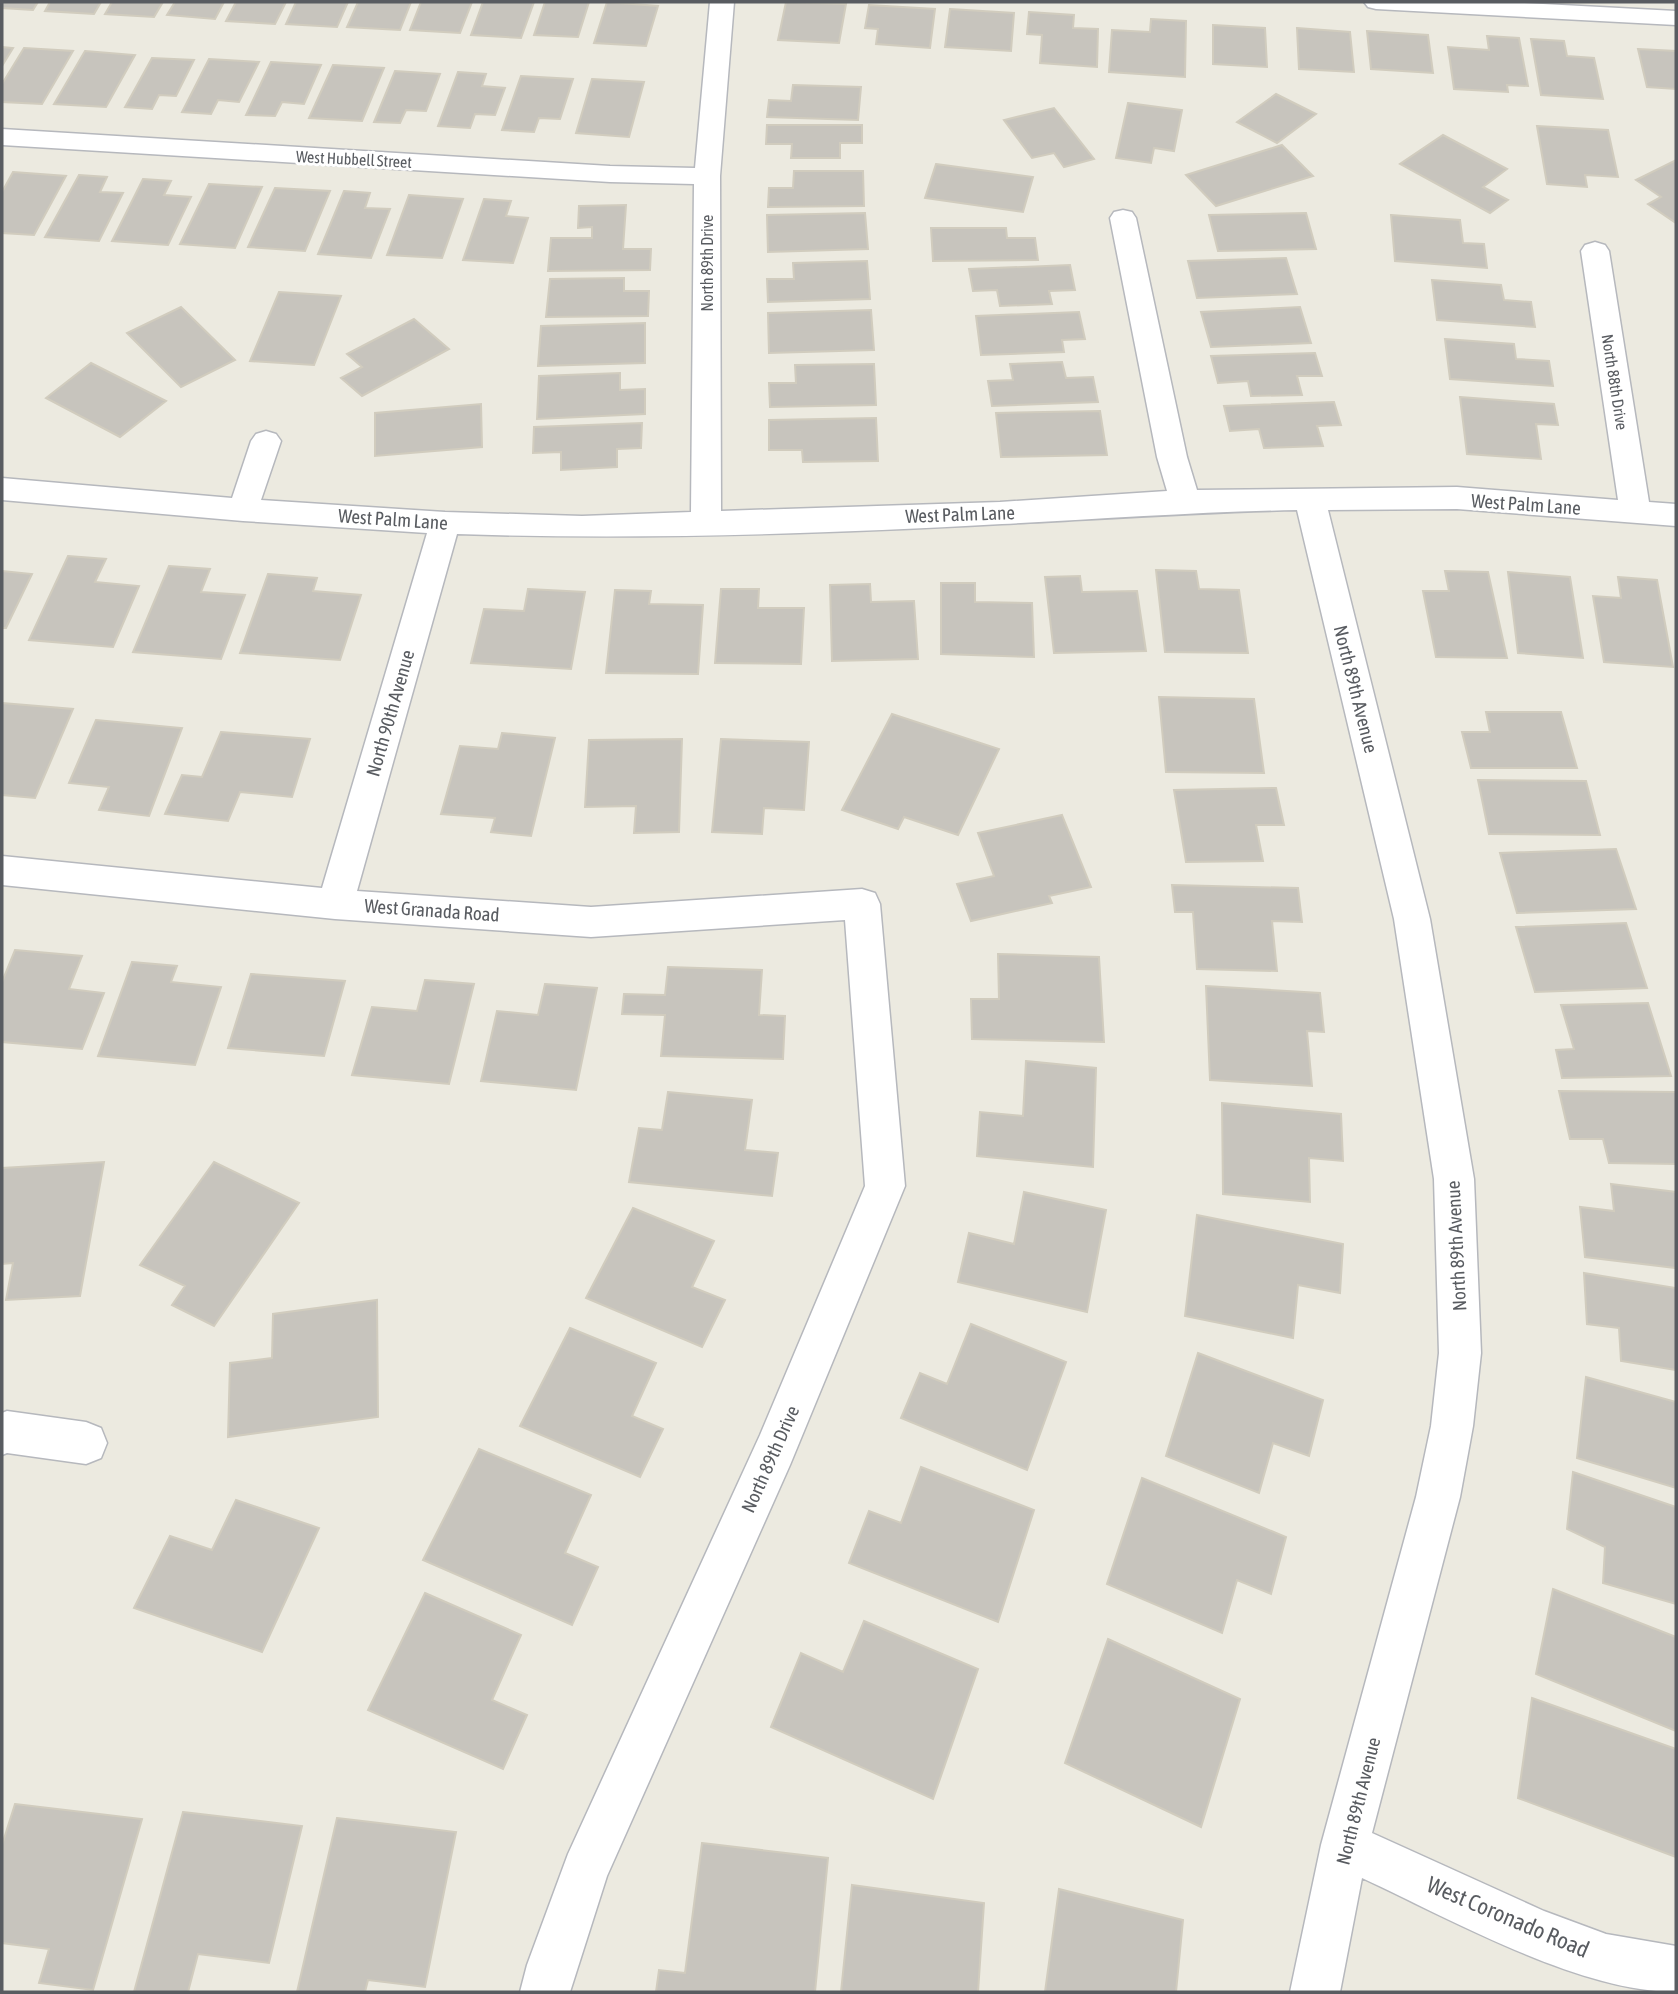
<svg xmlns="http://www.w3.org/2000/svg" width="1678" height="1994" font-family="'Asap Condensed',sans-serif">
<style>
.building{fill:#c7c4bd;stroke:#d1ccbe;stroke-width:2}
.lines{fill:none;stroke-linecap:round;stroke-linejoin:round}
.minor-casing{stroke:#b6b8bd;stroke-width:3}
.minor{fill:#fff;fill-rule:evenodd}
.labels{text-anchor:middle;stroke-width:6;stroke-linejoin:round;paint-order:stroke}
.far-street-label{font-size:16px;fill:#595c61;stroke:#fff}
.street-label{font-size:19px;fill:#595c61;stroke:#fff}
.near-street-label{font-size:23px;fill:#595c61;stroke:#fff}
</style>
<rect width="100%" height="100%" fill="#eceae0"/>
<path class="building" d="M2,2H38L33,10L2,8Z
M50,2H101L94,14L45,11Z
M112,2H163L154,17L105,14Z
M175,2H224L215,19L167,15Z
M236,2H286L275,24L226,21Z
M296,2H348L337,27L286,24Z
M358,2H411L400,30L347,27Z
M421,2H472L460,33L410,30Z
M483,2H534L521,38L471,35Z
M545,2H589L578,37L534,35Z
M607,2L658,6L646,46L594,43Z
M786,2L846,4L839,43L778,40Z
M869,5L935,9L930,48L876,44L878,29L865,28Z
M950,9L1014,13L1011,51L945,47Z
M1029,12L1074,15L1073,28L1098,29L1097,67L1040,63L1042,35L1027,34Z
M1151,19L1186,21L1185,77L1109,72L1112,30L1150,32Z
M1213,25L1265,28L1267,67L1213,64Z
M1297,28L1350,32L1354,72L1299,69Z
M1367,31L1428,35L1433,73L1371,69Z
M1487,36L1519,38L1528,86L1507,85L1508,92L1454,89L1448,47L1489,50Z
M1531,39L1564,41L1567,56L1594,58L1603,99L1541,95Z
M2,47L13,48L2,66Z
M24,48L73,51L42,104L2,102V84Z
M1638,49L1676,51V89L1647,87Z
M85,51L135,55L106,107L54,104Z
M152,58L194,60L176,96L159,95L152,109L125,107Z
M209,59L259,62L239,102L218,100L211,114L182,112Z
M271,62L321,65L304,104L282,102L275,116L246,115Z
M333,65L384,68L362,121L309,118Z
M395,71L440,74L426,111L406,110L400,123L374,122Z
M458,72L486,74L482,86L505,88L495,115L475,114L470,128L438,126Z
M521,76L573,79L560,119L539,118L534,132L502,130Z
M592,79L644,82L629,137L576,133Z
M793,85L861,87L858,120L767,117L769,100L791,101Z
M1276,94L1316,114L1277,143L1237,122Z
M1128,103L1182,110L1174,151L1154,148L1151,163L1116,158Z
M1054,108L1094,159L1064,167L1054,153L1032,158L1004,120Z
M767,125H862V143H840V158H791L792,144H766Z
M1537,126L1608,130L1618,177L1585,175L1587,187L1547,184Z
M1443,135L1507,169L1483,187L1508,200L1490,213L1400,164Z
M1282,145L1313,176L1216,206L1186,175Z
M1676,160V223L1648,204L1661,197L1636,180Z
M936,164L1033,177L1023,212L925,198Z
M794,171H863L864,206L768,207L769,188H793Z
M13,172L66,176L34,235L2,233V192Z
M79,175L107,177L100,192L123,193L99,241L45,237Z
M143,179L171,181L164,195L191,197L168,245L112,241Z
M209,184L262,187L235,248L180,244Z
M275,188L330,191L305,251L248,247Z
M344,191L370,193L365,208L390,209L371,258L318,254Z
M409,195L463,199L442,258L387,255Z
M484,199L511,201L506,216L528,218L513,263L463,260Z
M626,205L623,249H651L650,270L548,271L551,238H592V227L578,228L579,206Z
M865,213L868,249L768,252L767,215Z
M1306,213L1316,249L1218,251L1209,215Z
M1391,215L1460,220L1463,243L1484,244L1487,268L1395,261Z
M931,228H1006L1007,238H1035L1038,260L933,261Z
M1286,258L1297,294L1197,298L1188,261Z
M867,261L870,299L768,302L767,279H794L793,263Z
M1070,265L1075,290L1049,291L1052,304L1000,306L997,290L973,291L969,269Z
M624,278V291H649L648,316L546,317L550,279Z
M1432,280L1501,285L1504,300L1531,302L1535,327L1437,320Z
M279,292L341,296L314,365L250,361Z
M181,307L235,360L181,387L127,333Z
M1300,307L1311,343L1211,347L1201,312Z
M871,310L874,350L769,353L768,313Z
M1079,312L1085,339L1062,340L1064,352L981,355L976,316Z
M414,319L449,349L362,396L341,378L362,367L347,354Z
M645,323V363L538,366L541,326Z
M1445,339L1514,344L1516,359L1549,361L1553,386L1450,379Z
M1315,353L1322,376H1297L1302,395L1251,396L1248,381L1218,383L1211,356Z
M1062,362L1066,378L1093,377L1098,402L992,406L988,381L1013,380L1010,364Z
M91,363L166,401L120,437L46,398Z
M874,364L876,405L770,407L769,383H796L795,365Z
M620,373V390L645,389V414L537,419L539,376Z
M1460,397L1554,404L1558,425L1536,424L1541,459L1467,454Z
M1334,402L1341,425L1317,426L1323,446L1264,448L1259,429L1230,431L1224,406Z
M481,404L482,447L375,456V413Z
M1100,411L1107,455L1001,457L996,413Z
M876,418L878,461L803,462L802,450H769V420Z
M642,423L641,448L617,449V467L561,470V452L533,453L534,427Z
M68,556L106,559L95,582L139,586L113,647L29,640Z
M169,566L210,569L201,592L245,595L221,659L133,652Z
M1156,570L1196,571L1199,589L1239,590L1248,653L1165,652Z
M2,571L32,574L6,628H2Z
M1445,571L1488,572L1507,658L1436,657L1423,591H1449Z
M1508,572L1570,577L1583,658L1518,653Z
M268,574L317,578L313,591L361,595L340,660L240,653Z
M1080,576L1082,592L1137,591L1146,651L1054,653L1045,577Z
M1618,577L1657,580L1673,667L1604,662L1593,596L1621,598Z
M941,583H975V602L1032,603L1034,657L941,654Z
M870,584L871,602L914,601L918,659L832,661L830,585Z
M528,589L585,592L571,669L471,663L484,609L524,611Z
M721,589H759L758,608H804L801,664L715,663Z
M615,590L651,591L649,604L703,605L698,674L606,673Z
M1159,697L1254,699L1264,773L1166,772Z
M2,703L73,709L35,798L2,795Z
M1486,712H1561L1577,768H1471L1462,732H1490Z
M892,714L999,749L958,835L904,817L898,829L842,810Z
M96,720L182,728L149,816L99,810L109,787L69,783Z
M221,732L310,739L292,797L240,792L228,821L165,814L182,775L202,777Z
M502,733L555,738L531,836L491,832L495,818L441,814L460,746L498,749Z
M682,739L679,832L634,833L636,806L585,807L589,740Z
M721,739L809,742L804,810L764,808L762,834L712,832Z
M1478,780L1586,781L1600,835L1489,834Z
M1276,788L1284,825H1256L1263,861L1186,862L1174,790Z
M1062,815L1091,887L1049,896L1052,903L971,921L957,884L994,876L978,833Z
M1616,849L1636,909L1517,913L1500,853Z
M1172,885L1298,888L1302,922L1272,921L1277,971L1197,969L1193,912H1175Z
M1626,923L1647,988L1535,992L1516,927Z
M15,950L82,956L69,989L104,993L82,1049L2,1042V982Z
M998,954L1099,957L1104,1042L972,1039L971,999H999Z
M132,962L177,966L171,982L221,987L195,1065L98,1056Z
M668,967L762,970L759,1015L785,1016L783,1059L661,1056L665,1015L622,1014L624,994L665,995Z
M251,974L345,981L324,1056L228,1048Z
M425,980L474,984L449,1084L352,1075L372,1007L417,1011Z
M545,984L597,988L576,1090L481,1081L497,1011L538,1015Z
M1206,986L1320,993L1324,1032L1307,1031L1312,1086L1210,1080Z
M1648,1003L1671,1076L1562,1078L1556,1050L1574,1049L1561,1005Z
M1026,1061L1096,1068L1093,1167L977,1156L980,1112L1023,1116Z
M1559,1091L1676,1092V1164L1609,1163L1603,1139H1570Z
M668,1092L752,1100L745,1150L778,1153L772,1196L629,1182L639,1128L662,1130Z
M1222,1103L1341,1114L1343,1161L1309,1158L1310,1202L1223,1194Z
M104,1162L80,1296L6,1300L13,1263L2,1264V1168Z
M214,1162L299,1203L214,1326L172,1305L185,1286L140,1265Z
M1611,1184L1676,1192V1268L1585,1257L1580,1207L1614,1211Z
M1024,1192L1106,1210L1087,1312L958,1282L969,1233L1014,1244Z
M633,1208L714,1241L692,1287L725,1300L702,1347L586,1298Z
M1197,1215L1343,1244L1340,1293L1298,1285L1293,1338L1185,1316Z
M1584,1273L1676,1288V1370L1621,1361L1619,1328L1587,1324Z
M377,1300L378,1417L228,1437L230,1363L272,1358L273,1314Z
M971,1324L1066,1362L1027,1470L901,1418L920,1373L947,1384Z
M570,1328L656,1363L632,1416L663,1429L640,1477L520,1426Z
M1198,1353L1323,1400L1309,1456L1273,1443L1259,1493L1166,1456Z
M1586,1377L1676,1402V1488L1577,1458Z
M479,1449L591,1495L565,1553L598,1567L572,1625L423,1560Z
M921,1467L1034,1510L998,1622L849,1563L869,1511L901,1523Z
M1573,1472L1676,1507V1604L1603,1583L1605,1547L1567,1529Z
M1142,1478L1286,1537L1271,1594L1237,1580L1222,1633L1107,1584Z
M236,1500L319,1528L262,1652L134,1608L170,1536L212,1550Z
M1553,1589L1676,1637V1731L1536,1674Z
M425,1593L521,1635L492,1700L527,1715L503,1769L368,1710Z
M864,1621L978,1669L933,1799L771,1727L801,1653L843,1672Z
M1108,1639L1240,1699L1201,1827L1065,1763Z
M1532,1698L1676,1749V1857L1518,1798Z
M15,1804L142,1819L93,1990L39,1983L49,1949L2,1943V1845Z
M183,1812L302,1826L269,1963L198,1954L188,1992H134Z
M337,1818L456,1832L425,1987L368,1980L365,1992H297Z
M702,1843L828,1858L815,1992H656L659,1970L685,1973Z
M852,1885L984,1903L978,1992H841Z
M1059,1889L1183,1920L1176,1992H1045Z"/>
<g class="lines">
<g class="minor-casing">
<path id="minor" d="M710,2H734L720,176L721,511L1000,502L1167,491L1157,457L1110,218L1114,212L1123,210L1132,212L1136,218L1187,457L1197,490L1457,487L1618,500L1581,251L1585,245L1595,242L1605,245L1609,251L1649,502L1676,504V526L1457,509L1328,510L1430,919L1474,1179L1481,1353L1473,1426L1460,1497L1372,1833L1544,1911L1606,1934L1676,1946V1992C1579,1992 1451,1919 1362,1878L1340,1992H1290L1321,1845L1416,1497L1431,1426L1439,1353L1434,1179L1394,919L1297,510C1198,512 1100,519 1002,524C821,534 638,540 457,534L357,891L591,907L862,889L875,893L880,904L905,1186L790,1465L607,1876L570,1992H520L527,1965L568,1854L760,1435L865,1186L845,920L591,937L335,919L2,885V856L322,888L427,533L243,521L2,500V478L232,498L251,441L256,434L266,431L276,434L281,441L261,500L445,512L582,516L691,512L694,184L610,182L2,145V129L610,166L695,168Z
M1364,2H1507L1676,11V25L1376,9L1368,7Z
M7,1411L86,1422L101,1428L107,1443L101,1458L86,1464L7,1453L2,1455V1413Z"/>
</g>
<use href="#minor" class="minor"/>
</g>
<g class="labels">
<g class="far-street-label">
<text transform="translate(354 159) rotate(3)" y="6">West Hubbell Street</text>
<text transform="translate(707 263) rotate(-90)" y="6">North 89th Drive</text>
<text transform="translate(1615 382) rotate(81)" y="6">North 88th Drive</text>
</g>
<g class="street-label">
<text transform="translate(1526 504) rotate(4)" y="7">West Palm Lane</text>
<text transform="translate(960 514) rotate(-2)" y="7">West Palm Lane</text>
<text transform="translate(393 519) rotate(4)" y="7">West Palm Lane</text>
<text transform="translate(1356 689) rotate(76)" y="7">North 89th Avenue</text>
<text transform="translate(390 713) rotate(-74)" y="7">North 90th Avenue</text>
<text transform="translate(432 910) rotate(4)" y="7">West Granada Road</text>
<text transform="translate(1456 1246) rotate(-93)" y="7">North 89th Avenue</text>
<text transform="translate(770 1459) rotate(-66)" y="7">North 89th Drive</text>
<text transform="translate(1358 1801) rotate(-76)" y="7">North 89th Avenue</text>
</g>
<g class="near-street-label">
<text transform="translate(1508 1917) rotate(23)" y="8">West Coronado Road</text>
</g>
</g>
<rect width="1678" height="1994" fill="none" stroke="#595c61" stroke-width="7"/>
</svg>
